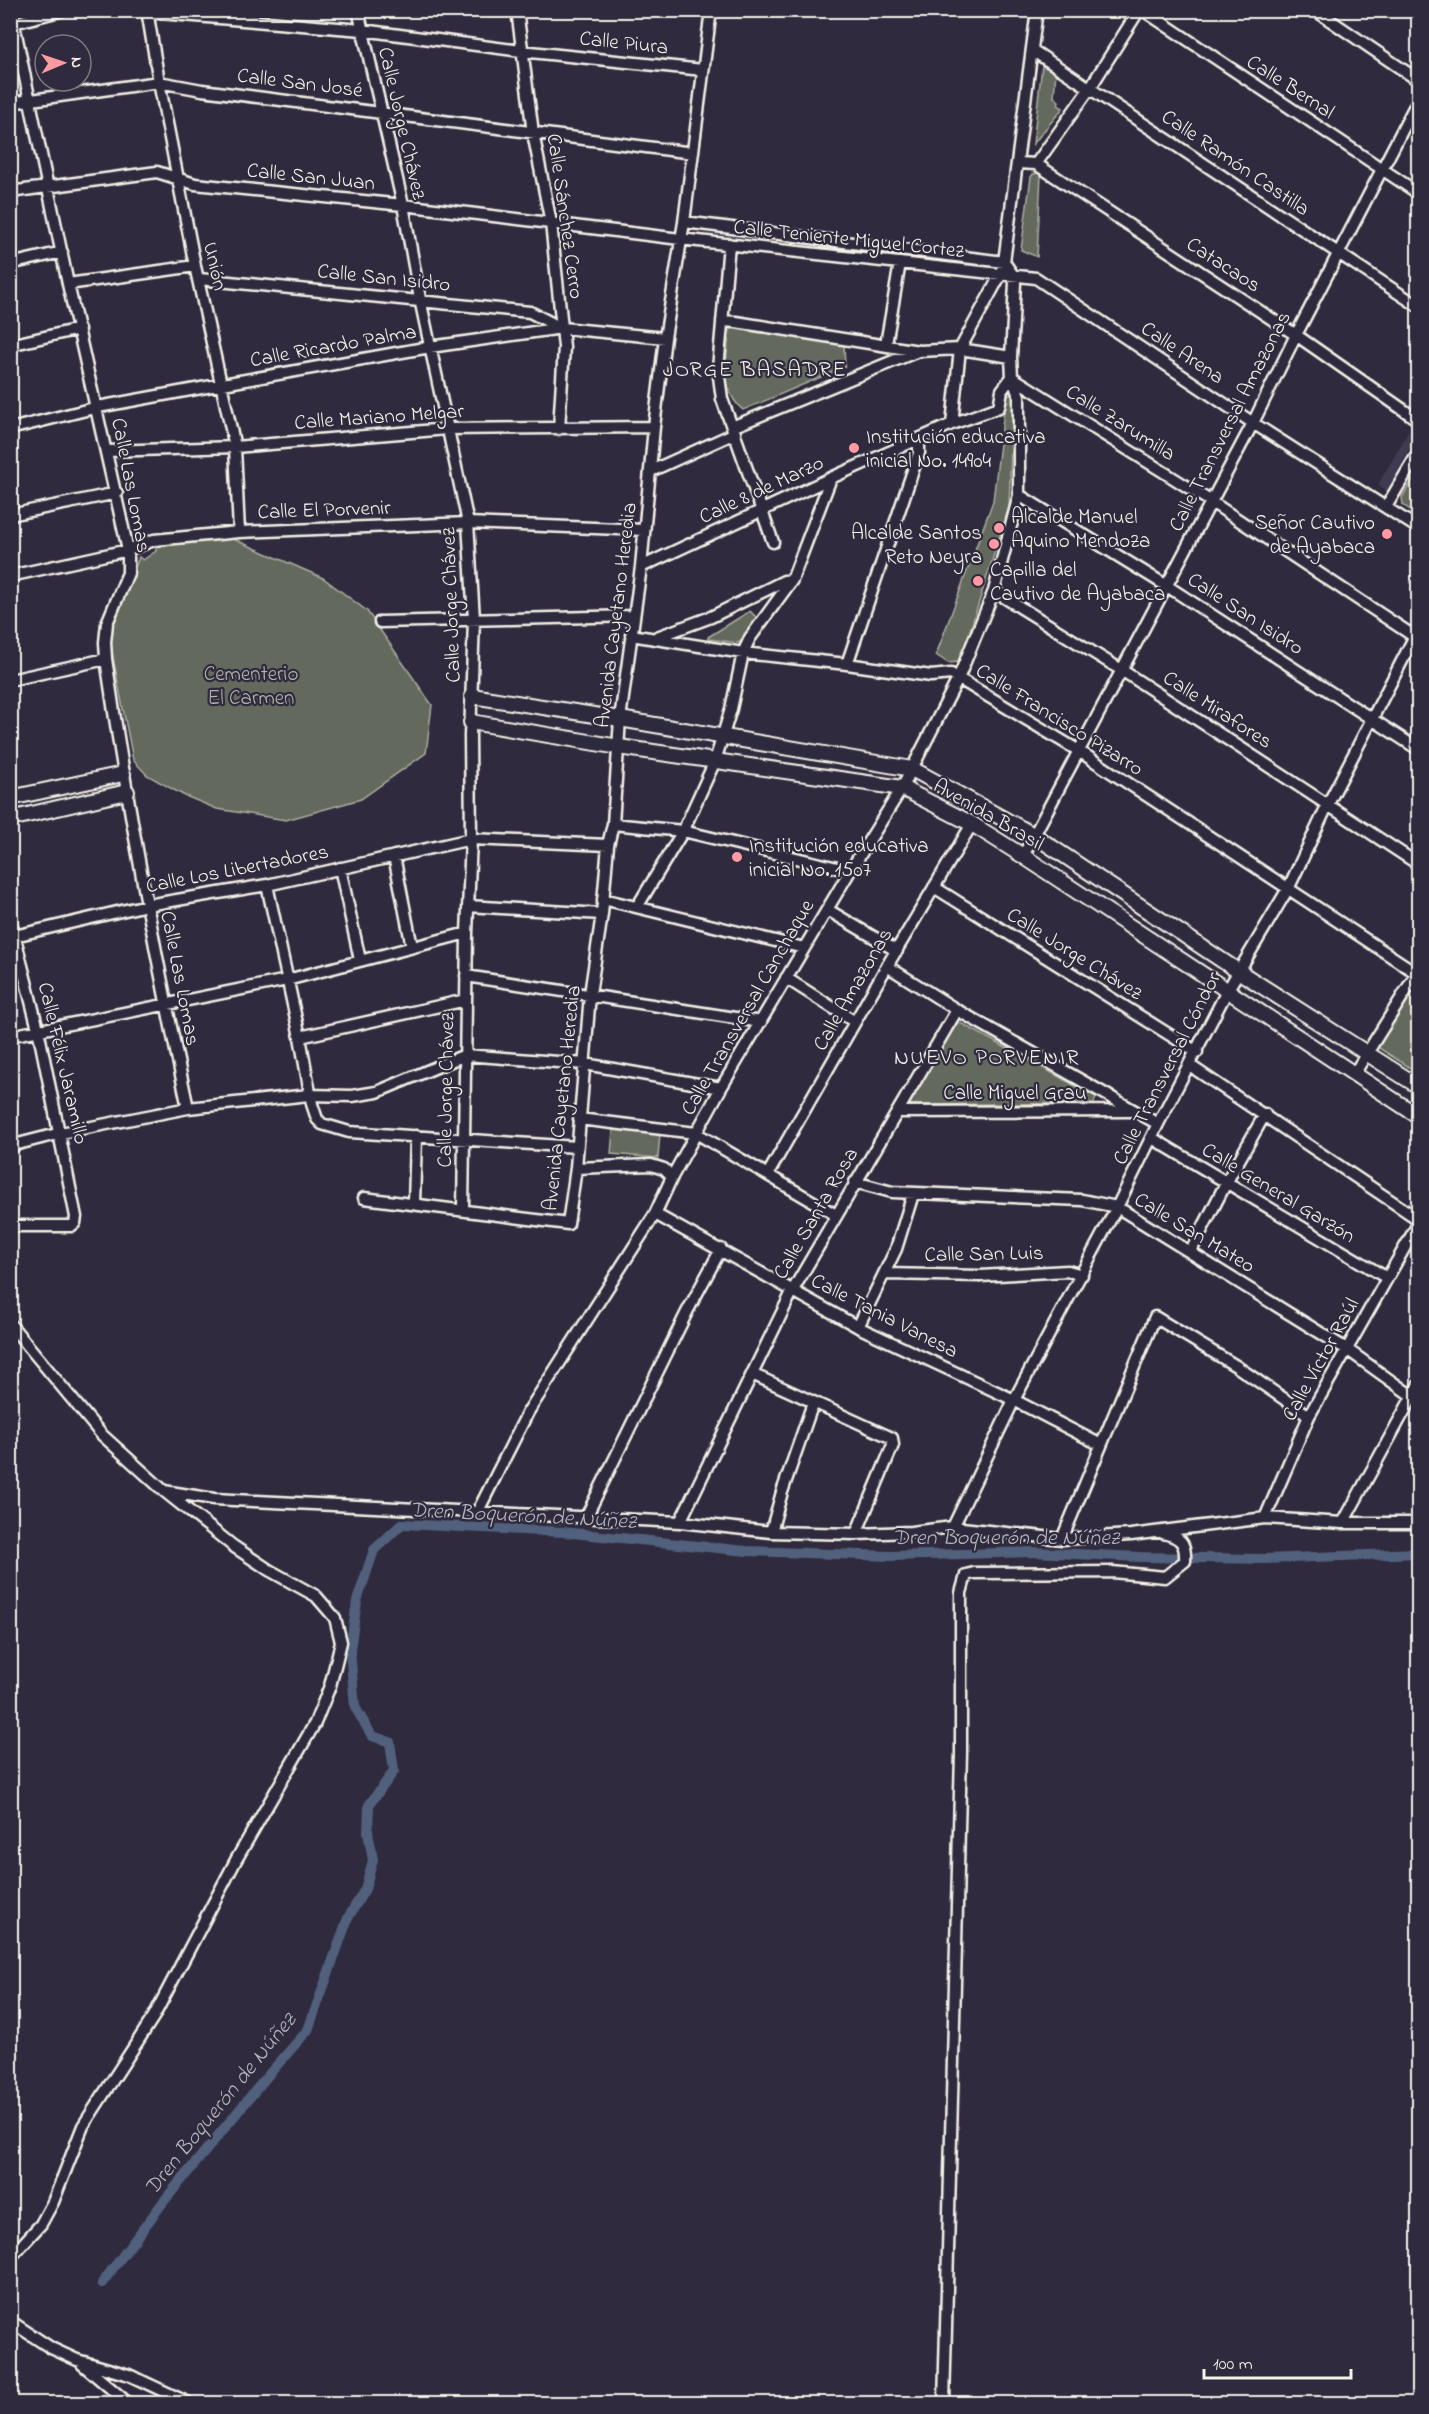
<svg xmlns="http://www.w3.org/2000/svg" width="1429" height="2414" font-family="'Indie Flower',sans-serif">
<style>
.built{fill:#413b51}
.green{fill:#646a5d;stroke:#acaea2;stroke-width:1.5}
.lines{fill:none;stroke-linecap:round;stroke-linejoin:round}
.canal{stroke:#51607b;stroke-width:10}
.street-casing{stroke:#f4f1e8;stroke-width:15}
.secondary-casing{stroke:#f4f1e8;stroke-width:18}
.street{stroke:#2f2a3d;stroke-width:10}
.secondary{stroke:#2f2a3d;stroke-width:14}
.poi-dot{fill:#ff9aa2;stroke:#2f2a3d;stroke-width:2}
.labels{text-anchor:middle;stroke-width:4.5;stroke-linejoin:round;paint-order:stroke}
.street-label{font-size:21px;fill:#f4f1e8;stroke:#2f2a3d}
.poi-label{font-size:21px;fill:#f4f1e8;stroke:#2f2a3d;text-anchor:start}
.park-label{font-size:21px;fill:#b3b4a9;stroke:#2f2a3d}
.neighbourhood-label{font-size:22px;letter-spacing:1.5px;fill:#f4f1e8;stroke:#2f2a3d}
.water-label{font-size:22px;font-style:italic;fill:#b3b7bc;stroke:#2f2a3d}
</style>
<rect width="100%" height="100%" fill="#2f2a3d"/>
<filter id="ink" filterUnits="userSpaceOnUse"><feTurbulence type="fractalNoise" baseFrequency=".0167" numOctaves="2"/><feDisplacementMap in="SourceGraphic" scale="12" xChannelSelector="R" yChannelSelector="G"/><feConvolveMatrix kernelMatrix="1 2 1 2 8 2 1 2 1" color-interpolation-filters="sRGB"/></filter>
<g filter="url(#ink)">
<path class="built" d="M1412,425L1418,429V434L1386,491L1378,485Z"/>
<path class="green" d="M1042,66L1056,71L1054,97L1059,101L1058,105L1063,108L1033,144Z
M1039,173L1041,175L1037,257L1021,250L1031,177L1033,174Z
M738,324L844,344L845,367L743,410C719,390 726,358 730,330Z
M1006,394L1013,395L1009,507L961,659L959,662L948,663L936,655L993,501Z
M1418,471V515L1403,505L1402,497Z
M229,537L323,578L367,611L432,705L426,753L361,799L286,820L217,809L183,795L147,775L133,760L110,642L113,626L139,557L143,560L156,551L155,544Z
M750,611L759,620L739,643L708,639V637Z
M1407,981L1418,988V1073L1371,1043Z
M955,1020L1096,1097L1094,1103L906,1105Z
M613,1129L660,1133L658,1158L611,1154Z"/>
<g class="lines">
<path class="canal" d="M102,2283L164,2201L270,2073L308,2030L348,1918L365,1889L373,1860L368,1832L369,1805L394,1771L390,1742L372,1736L355,1707L350,1650L357,1601L374,1550L402,1524L563,1532L746,1551L891,1556L1033,1552L1140,1557L1265,1559L1418,1553"/>
<g class="street-casing">
<path id="street" d="M11,10L68,284L128,550V573L107,623L105,642L106,659C128,810 156,959 188,1108
M147,10L159,82L195,266L235,447L239,532
M358,10L403,205L420,299L468,523L474,619L470,736L471,839L467,933L463,1209
M517,10L533,133L551,223L564,347L559,429
M1143,10L1418,193
M1315,10L1418,80
M147,12L362,30L521,51L703,70
M10,24L63,10
M1032,50L1418,306
M10,103L159,82L202,90L693,153
M1018,163L1036,164L1090,88L1139,10
M1036,164L1296,335L1418,420
M10,192L157,172L195,184L403,205L680,239L1036,278L1253,423L1418,528
M684,222L1004,262L1001,274L960,349L952,424
M729,244L718,369L722,399L773,542
M10,264L62,252
M199,279L530,312L561,328
M68,284L195,266
M722,321L736,322L919,351L960,349L1011,357
M886,344L900,263
M10,345L79,329
M732,427L918,351
M10,429L98,407L223,384L430,347L562,328L665,338
M107,451L235,447L447,429L654,427
M651,471L735,433
M1019,495L1167,586L1418,749
M1386,507L1418,453
M10,515L117,493
M641,567L831,478L952,424L999,407L1002,390L1012,377L1210,501L1418,639
M10,576L128,550L154,540L239,532L468,523L644,530
M994,591L1123,671L1418,864
M380,622L634,616
M631,635L743,653L847,664L931,676L951,674L1079,751L1418,974
M657,637L711,617L784,581L792,580
M847,664L919,453V440
M10,680L106,659
M613,824L683,831L850,871
M394,856L412,947
M1023,856L1253,423L1296,335L1418,100
M340,868L360,960
M267,885L300,1037L312,1104L317,1119L322,1124L349,1132L577,1147
M934,887L1197,1052
M603,899L804,948
M468,906L602,914
M637,907L683,831L715,761L731,709L743,653L750,638L792,580L831,478
M828,910L897,951
M10,918L38,1029L76,1217L75,1223L71,1226H10
M10,937L147,905L267,885L471,839L608,845
M887,966L957,1010L1158,1124
M466,976L761,1022
M786,978L855,1022
M10,1036L287,980L467,933
M300,1037L466,1000
M1189,1065L1418,1219
M1354,1074L1417,973
M897,1112L1131,1111
M579,1119L696,1133L836,1215
M1152,1138L1387,1278
M10,1146L61,1133L188,1108L309,1095L352,1096L377,1092L465,1055L585,1064L721,1088
M576,1168L651,1165L664,1169L672,1177
M768,1174L887,966L972,824
M855,1182L892,1192L1082,1200L1117,1207L1348,1350L1412,1396
M364,1198L568,1224L576,1168L590,994L602,914L608,845L613,824L620,719L641,567L654,427L665,338L684,222L711,10
M414,1204L416,1136
M655,1214L858,1327L1014,1400L1101,1445
M1191,1251L1226,1183L1265,1114
M886,1274L980,1276L1068,1271L1082,1275
M10,1324L101,1434L164,1491L214,1499L680,1522L771,1532L856,1534L911,1532L953,1527L1062,1539L1131,1535L1265,1518L1343,1523H1418
M858,1327L896,1249L913,1194
M752,1374L892,1438L893,1445L856,1534
M478,1511L528,1412L655,1214L672,1177L721,1088L850,871L902,788L958,679L994,591L1019,495V396L1012,377L1011,357L1015,283L1013,275L1004,262L1037,10
M586,1517L687,1312L721,1249
M1265,1518L1309,1416L1418,1224
M680,1522L793,1290L957,1010
M1343,1523L1418,1386
M953,1527L1014,1400L1117,1207L1158,1124L1227,991L1289,887L1328,804L1418,630
M771,1532L782,1492L813,1403
M1062,1539L1155,1317L1236,1366L1309,1416
M10,2258L41,2224L53,2202L83,2126L154,2016L236,1860L315,1723L330,1686L341,1642L335,1618L316,1596L269,1570L233,1546L164,1491
M10,2321L51,2348L77,2360L129,2375L191,2404
M82,2364L129,2404
M944,2404L961,1753V1593L966,1575L974,1573L1112,1572L1165,1577L1185,1561C1186,1543 1181,1537 1163,1533"/>
</g>
<g class="secondary-casing">
<path id="secondary" d="M472,696L620,719L912,769L1035,836L1238,971L1418,1086
M471,722L619,747L902,788L972,824L1023,856L1418,1116
M10,798L123,774
M10,819L127,792"/>
</g>
<use href="#street" class="street"/>
<use href="#secondary" class="secondary"/>
</g>
</g>
<g class="poi-dot">
<circle cx="854" cy="448" r="6"/>
<circle cx="999" cy="528" r="6"/>
<circle cx="1387" cy="534" r="6"/>
<circle cx="994" cy="544" r="6"/>
<circle cx="978" cy="581" r="6"/>
<circle cx="737" cy="857" r="6"/>
</g>
<g class="labels">
<g class="street-label">
<text transform="translate(624 42) rotate(6)" y="7">Calle Piura</text>
<text transform="translate(300 82) rotate(7)" y="7">Calle San José</text>
<text transform="translate(1291 86) rotate(33)" y="7">Calle Bernal</text>
<text transform="translate(403 123) rotate(77)" y="7">Calle Jorge Chávez</text>
<text transform="translate(1236 162) rotate(34)" y="7">Calle Ramón Castilla</text>
<text transform="translate(311 176) rotate(6)" y="7">Calle San Juan</text>
<text transform="translate(566 216) rotate(82)" y="7">Calle Sánchez Cerro</text>
<text transform="translate(849 238) rotate(6)" y="7">Calle Teniente Miguel Cortez</text>
<text transform="translate(1224 264) rotate(33)" y="7">Catacaos</text>
<text transform="translate(216 266) rotate(77)" y="7">Unión</text>
<text transform="translate(384 277) rotate(6)" y="7">Calle San Isidro</text>
<text transform="translate(333 345) rotate(-10)" y="7">Calle Ricardo Palma</text>
<text transform="translate(1183 352) rotate(34)" y="7">Calle Arena</text>
<text transform="translate(379 416) rotate(-4)" y="7">Calle Mariano Melgar</text>
<text transform="translate(1229 421) rotate(-63)" y="7">Calle Transversal Amazonas</text>
<text transform="translate(1121 422) rotate(32)" y="7">Calle Zarumilla</text>
<text transform="translate(132 485) rotate(79)" y="7">Calle Las Lomas</text>
<text transform="translate(761 489) rotate(-25)" y="7">Calle 8 de Marzo</text>
<text transform="translate(324 509) rotate(-2)" y="7">Calle El Porvenir</text>
<text transform="translate(450 605) rotate(-92)" y="7">Calle Jorge Chávez</text>
<text transform="translate(1246 613) rotate(33)" y="7">Calle San Isidro</text>
<text transform="translate(615 615) rotate(-83)" y="7">Avenida Cayetano Heredia</text>
<text transform="translate(1218 709) rotate(33)" y="7">Calle Mirafores</text>
<text transform="translate(1060 719) rotate(32)" y="7">Calle Francisco Pizarro</text>
<text transform="translate(989 814) rotate(30)" y="7">Avenida Brasil</text>
<text transform="translate(237 868) rotate(-11)" y="7">Calle Los Libertadores</text>
<text transform="translate(1075 953) rotate(32)" y="7">Calle Jorge Chávez</text>
<text transform="translate(181 978) rotate(79)" y="7">Calle Las Lomas</text>
<text transform="translate(852 989) rotate(-60)" y="7">Calle Amazonas</text>
<text transform="translate(747 1007) rotate(-60)" y="7">Calle Transversal Canchaque</text>
<text transform="translate(64 1063) rotate(77)" y="7">Calle Félix Jaramillo</text>
<text transform="translate(1166 1068) rotate(-63)" y="7">Calle Transversal Cóndor</text>
<text transform="translate(445 1090) rotate(-89)" y="7">Calle Jorge Chávez</text>
<text x="1015" y="1099">Calle Miguel Grau</text>
<text transform="translate(561 1098) rotate(-84)" y="7">Avenida Cayetano Heredia</text>
<text transform="translate(1279 1192) rotate(31)" y="7">Calle General Garzón</text>
<text transform="translate(815 1213) rotate(-60)" y="7">Calle Santa Rosa</text>
<text transform="translate(1195 1232) rotate(31)" y="7">Calle San Mateo</text>
<text transform="translate(984 1253) rotate(-1)" y="7">Calle San Luis</text>
<text transform="translate(885 1315) rotate(27)" y="7">Calle Tania Vanesa</text>
<text transform="translate(1320 1359) rotate(-61)" y="7">Calle Víctor Raúl</text>
</g>
<g class="poi-label">
<text x="866" y="443">Institución educativa<tspan x="866" dy="24">inicial No. 14904</tspan></text>
<text x="1011" y="523">Alcalde Manuel<tspan x="1011" dy="24">Aquino Mendoza</tspan></text>
<text x="1375" y="529" text-anchor="end">Señor Cautivo<tspan x="1375" dy="24">de Ayabaca</tspan></text>
<text x="982" y="539" text-anchor="end">Alcalde Santos<tspan x="982" dy="24">Reto Neyra</tspan></text>
<text x="990" y="576">Capilla del<tspan x="990" dy="24">Cautivo de Ayabaca</tspan></text>
<text x="749" y="852">Institución educativa<tspan x="749" dy="24">inicial No. 1507</tspan></text>
</g>
<g class="park-label">
<text x="251" y="680">Cementerio<tspan x="251" dy="24">El Carmen</tspan></text>
</g>
<g class="neighbourhood-label">
<text x="755" y="376">JORGE BASADRE</text>
<text x="987" y="1064">NUEVO PORVENIR</text>
</g>
<g class="water-label">
<text transform="translate(523 1514) rotate(3)" y="8">Dren Boquerón de Núñez</text>
<text x="1006" y="1544">Dren Boquerón de Núñez</text>
<text transform="translate(219 2103) rotate(-51)" y="8">Dren Boquerón de Núñez</text>
</g>
</g>
<rect width="1429" height="2414" fill="none" stroke="#2f2a3d" stroke-width="36"/>
<rect x="18" y="18" width="1393" height="2378" fill="none" stroke="#f4f1e8" stroke-width="2" filter="url(#ink)"/>
<g transform="translate(63 63) rotate(88)"><circle r="28" fill="#2f2a3d" stroke="#7e7a81" stroke-width="1.5"/>
<path d="M0-4.5L10 22L0 15L-10 22Z" fill="#ff9aa2"/>
<text y="-9" font-size="16" font-weight="bold" text-anchor="middle" fill="#f4f1e8">N</text>
</g>
<path d="M1204 2369v9h147v-9" fill="none" stroke="#f4f1e8" stroke-width="3"/>
<text x="1213" y="2369" font-size="18" fill="#f4f1e8" stroke="#2f2a3d" stroke-width="4.5" paint-order="stroke">100 m</text>
</svg>
